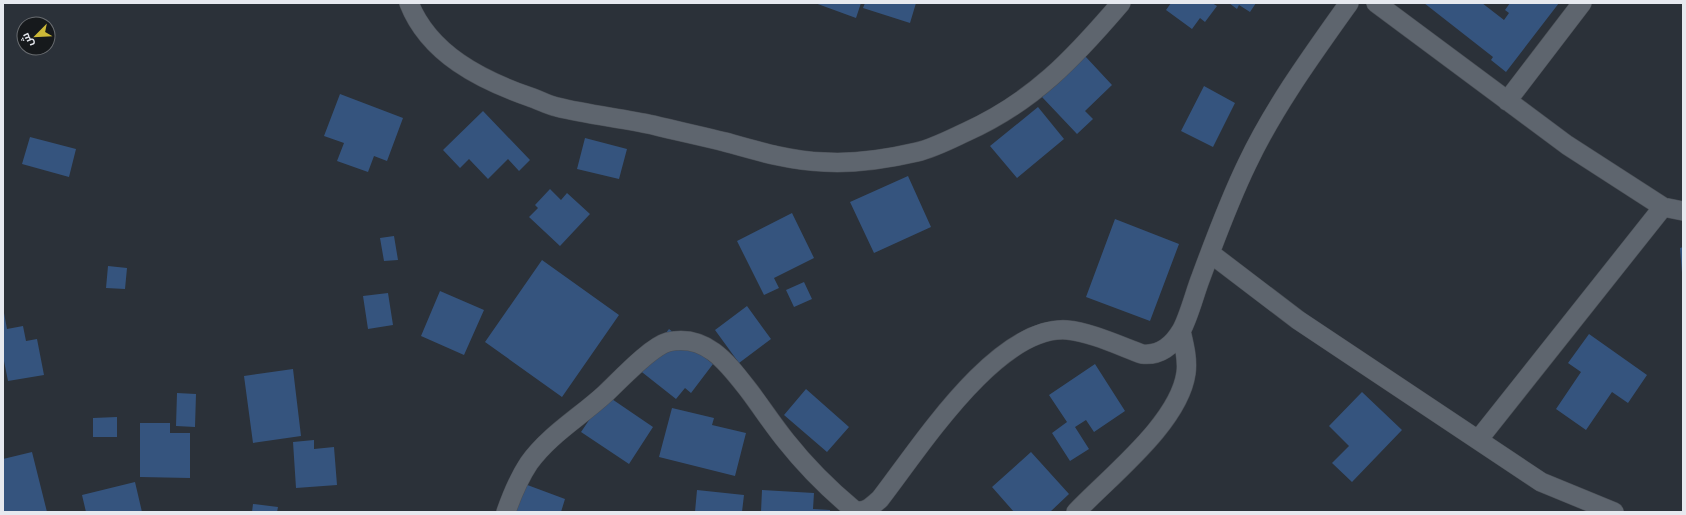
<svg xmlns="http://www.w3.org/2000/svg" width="1686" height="515" font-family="Lora,Cairo,serif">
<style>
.building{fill:#35547e}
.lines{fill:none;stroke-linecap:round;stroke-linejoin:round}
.street-casing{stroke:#4a4f56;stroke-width:20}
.street{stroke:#5e656e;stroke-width:19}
</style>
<rect width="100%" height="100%" fill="#2b3139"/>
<path class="building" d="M815,3H861L856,18Z
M865,3H916L910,23L863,8Z
M1171,3H1212L1217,6L1205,22L1200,18L1192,29L1166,10Z
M1229,3H1256L1250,12L1239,5L1237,9Z
M1424,3H1482L1504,20L1509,13L1505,10L1510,3H1559L1506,72L1491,60L1493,57Z
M1085,56L1112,85L1085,111L1093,119L1077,134L1042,97Z
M1204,86L1235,103L1213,147L1181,131Z
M340,94L403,118L387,161L374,156L368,172L337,161L344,143L324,136Z
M1038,107L1064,139L1017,178L990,146Z
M483,111L530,160L519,171L508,159L488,179L469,159L460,168L443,150Z
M30,137L76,149L69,177L22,164Z
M585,138L627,149L619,179L577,169Z
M908,176L931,227L874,253L850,202Z
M550,189L561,200L567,193L590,214L560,246L529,217L538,208L535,205Z
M792,213L814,258L774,278L779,288L764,295L737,241Z
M1115,219L1179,244L1150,321L1086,297Z
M394,236L398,260L384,261L380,238Z
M1683,247V273H1682L1680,248Z
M542,260L619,315L562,397L485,342Z
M108,266L127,268L125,289L106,288Z
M804,282L812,299L794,307L786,290Z
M440,291L484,310L464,355L421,336Z
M388,293L393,325L368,329L363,296Z
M747,306L771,339L739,363L715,330Z
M4,313L7,329L23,326L26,341L37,339L44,375L8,381L3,356Z
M669,329L713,364L691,393L685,388L676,399L638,369Z
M1589,334L1647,375L1628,403L1612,392L1586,430L1556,409L1581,372L1568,363Z
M1095,364L1125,411L1094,432L1086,420L1075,427L1089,449L1070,461L1052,433L1067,422L1049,395Z
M293,369L301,436L253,443L244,376Z
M806,389L849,427L827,452L784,415Z
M1362,392L1402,430L1352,482L1332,463L1349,446L1329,426Z
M177,393L196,394L195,427L176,426Z
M606,395L653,427L629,464L581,432Z
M672,408L714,418L712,425L746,433L735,476L659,457Z
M117,417V437H93V418Z
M140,423H170V433H190V478L140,477Z
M314,440V449L334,447L337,485L296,488L293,442Z
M32,452L47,512H3V459Z
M1031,452L1069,494L1050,512H1014L992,487Z
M135,482L142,512H86L82,495Z
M522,483L565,499L561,512H512Z
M697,490L744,495L742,512H695Z
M762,490L814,493L813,509L830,510V512H761Z
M253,504L278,507L277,512H252Z"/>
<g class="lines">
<g class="street-casing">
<path id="street" d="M409,3C429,54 481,80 530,97C539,100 548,105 557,107C589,115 622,118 653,125C677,131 701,136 725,142C757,151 790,161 824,162C856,164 887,159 917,152C934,148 951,139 966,132C1034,101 1073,59 1121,3
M1376,3L1567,145L1663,207L1683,211
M1507,101L1582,3
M1210,253L1298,320L1541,482L1614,512
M1478,440L1663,207
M506,512C512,495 519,478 529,463C549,435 580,417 605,394C620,380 650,347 668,342C707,333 729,365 750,392C762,408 773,425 786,441C805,465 830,490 854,510C865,514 872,506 880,499C919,449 997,325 1067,330C1090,332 1120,346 1142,354C1160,356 1172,346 1181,331C1189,317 1195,292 1201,277C1215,239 1229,201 1247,164C1274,107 1312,55 1349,3
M1076,512C1110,476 1179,423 1186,373C1188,359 1184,344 1181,331"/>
</g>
<use href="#street" class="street"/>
</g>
<rect width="1686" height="515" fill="none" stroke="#e6e9ef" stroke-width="8"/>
<g transform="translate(36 36) rotate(246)"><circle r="19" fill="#16191c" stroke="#696c70"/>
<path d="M0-3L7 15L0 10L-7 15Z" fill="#cdb938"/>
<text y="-6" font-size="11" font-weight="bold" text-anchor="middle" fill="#e6e9ef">ش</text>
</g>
</svg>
